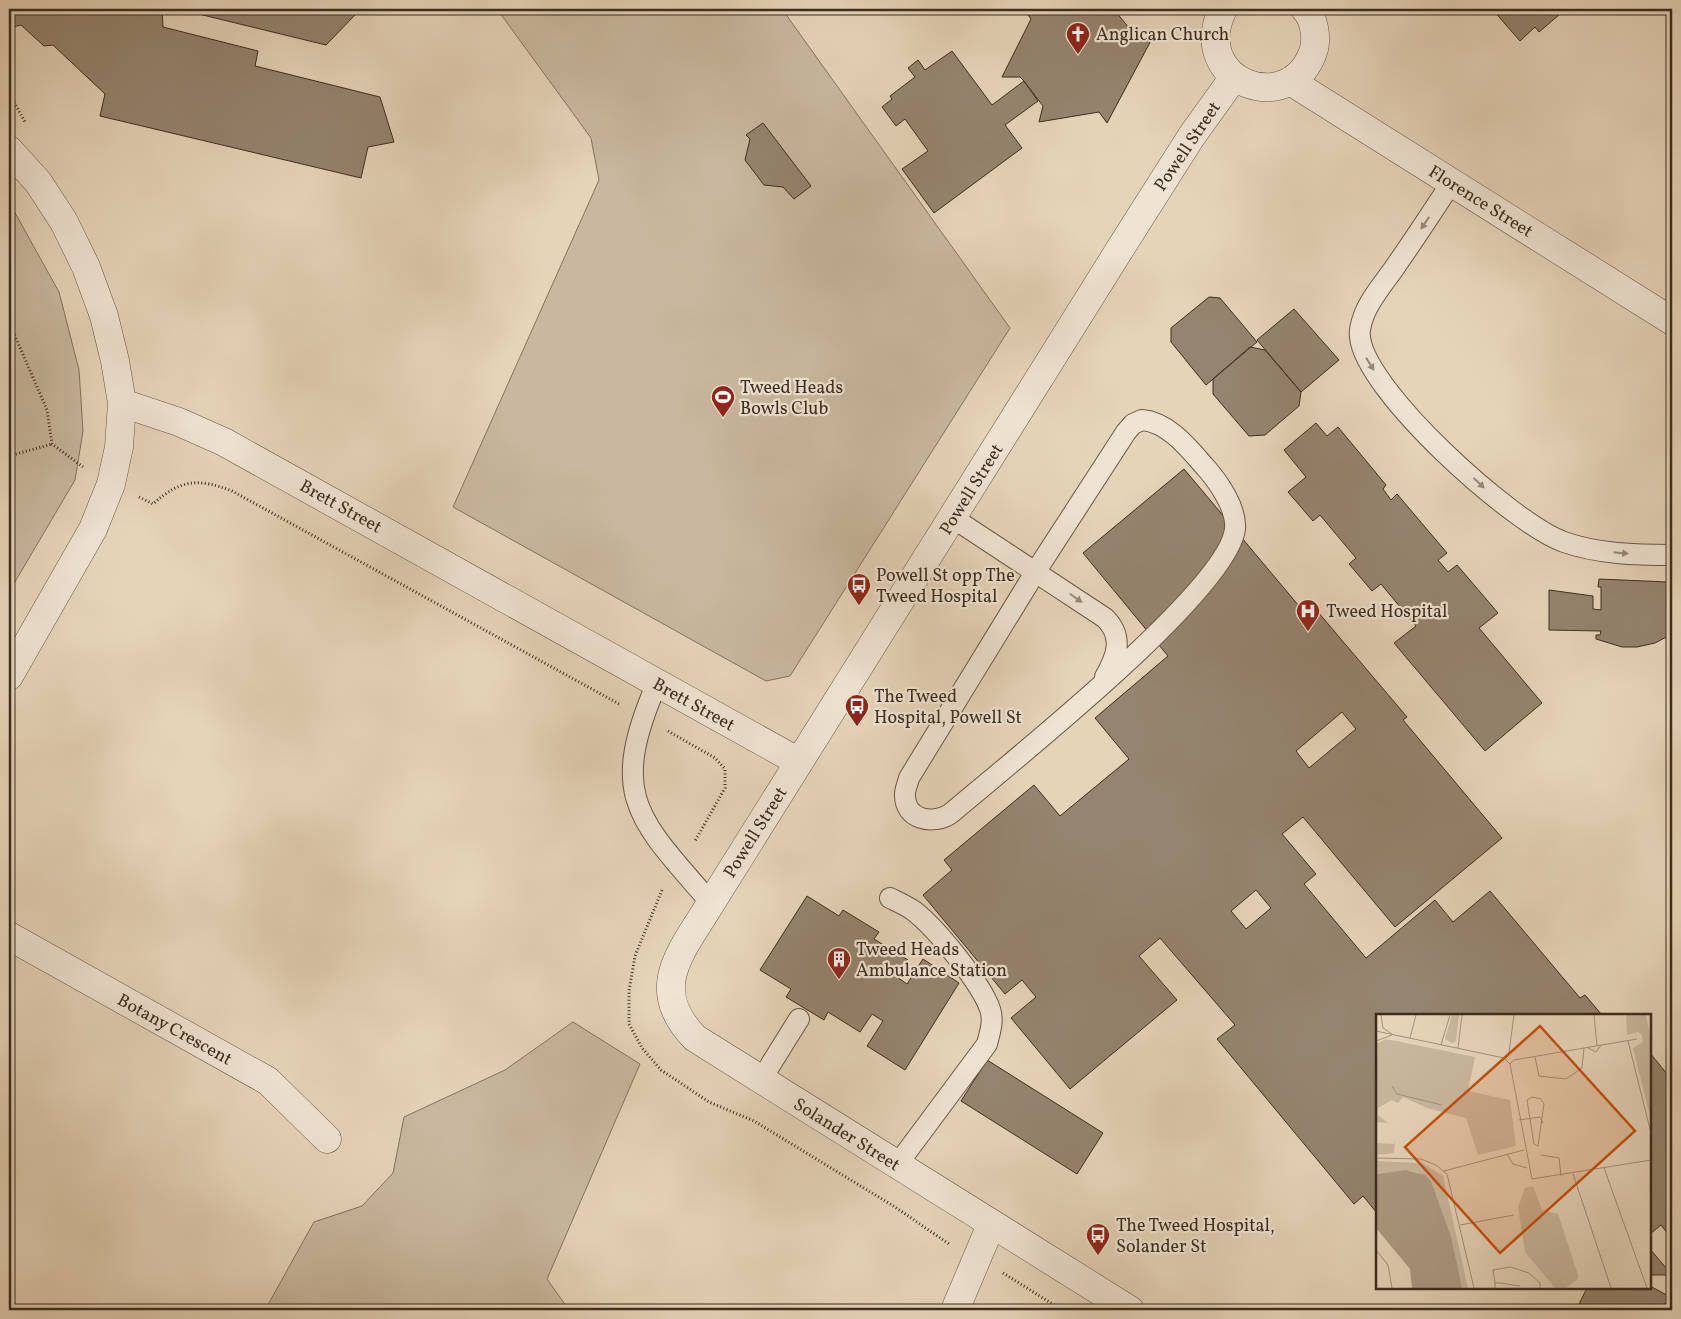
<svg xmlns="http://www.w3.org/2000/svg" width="1681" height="1319" font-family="Vollkorn,serif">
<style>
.green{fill:#c9b89f;stroke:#84725e}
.building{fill:#95846f;stroke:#3e2d1e;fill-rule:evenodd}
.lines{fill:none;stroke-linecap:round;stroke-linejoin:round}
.service-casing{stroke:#685745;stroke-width:22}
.minor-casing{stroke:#685745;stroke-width:29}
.path{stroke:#3e2d1e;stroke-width:3;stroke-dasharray:1 2.5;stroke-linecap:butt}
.service{stroke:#efe3d2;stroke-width:20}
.minor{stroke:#efe3d2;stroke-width:28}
.oneway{fill:#968878}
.labels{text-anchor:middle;stroke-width:4.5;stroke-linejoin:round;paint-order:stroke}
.poi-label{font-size:18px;fill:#3e2d1e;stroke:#efe3d2;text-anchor:start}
.street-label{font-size:18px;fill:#3e2d1e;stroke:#efe3d2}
.inset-road{fill:none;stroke:#a3917b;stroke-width:1}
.view{fill:#c65010;fill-opacity:0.15;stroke:#c65010;stroke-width:2.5}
.inset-edge{fill:none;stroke:#3e2d1e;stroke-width:2.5}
</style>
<rect width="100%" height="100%" fill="#e6d4b9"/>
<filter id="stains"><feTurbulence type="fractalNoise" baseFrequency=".004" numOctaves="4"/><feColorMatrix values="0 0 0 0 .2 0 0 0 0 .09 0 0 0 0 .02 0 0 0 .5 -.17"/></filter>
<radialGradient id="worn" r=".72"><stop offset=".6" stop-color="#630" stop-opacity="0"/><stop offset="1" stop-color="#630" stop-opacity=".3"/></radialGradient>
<path class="green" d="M497,9H782L1010,328L790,676L766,681L453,507L599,180L591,138Z
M9,206L14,211L59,292L79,370L83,431L75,480L9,592Z
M573,1022L640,1064L547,1279L569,1310H265L314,1222L362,1206L393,1173L404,1117L505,1070Z"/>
<path class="building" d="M9,9H162L163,27L258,51L255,66L380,97L394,142L368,147L361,178L100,116L105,94L53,45L44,46L21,25L9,28Z
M178,9H354L355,15L326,45Z
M1024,9H1117L1116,12L1134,34L1155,33L1107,123L1099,112L1039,122L1043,106L1024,81L1020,77H1002L1031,19Z
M1492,9H1566L1539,32L1535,27L1520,41Z
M952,51L992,105L1024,81L1038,101L1005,125L1022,148L934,213L902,169L928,151L905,119L896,126L882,107L892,99L890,96L915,77L908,68L918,60L925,70Z
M763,123L811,186L794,199L783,187L764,185L745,160L750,139L746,135Z
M1209,297L1220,298L1257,342L1206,385L1171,342V328Z
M1294,309L1339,360L1301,392L1257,340Z
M1250,347L1265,350L1301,392L1299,406L1265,435L1249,436L1213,394V379Z
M1316,423L1327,436L1338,427L1386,485L1383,489L1391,500L1397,494L1447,553L1438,560L1448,572L1457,565L1498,613L1479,628L1542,703L1485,751L1394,643L1416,626L1381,584L1372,591L1349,564L1356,558L1320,515L1313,521L1288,492L1306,477L1284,450Z
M1184,469L1304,612L1312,605L1407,717L1403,720L1502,838L1395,927L1303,817L1282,834L1316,874L1304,884L1366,958L1435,900L1453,922L1490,891L1580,998L1585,995L1602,1015H1377V1213L1363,1196L1354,1204L1217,1039L1235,1025L1160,938L1139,956L1177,1000L1070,1089L1011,1018L1036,997L1022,980L1005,994L923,895L952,870L944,860L1034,785L1060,816L1129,759L1095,718L1168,656L1083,553ZM1342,712L1356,729L1309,768L1296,751ZM1256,890L1271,908L1246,929L1231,911Z
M1599,579L1668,582L1672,605V634L1655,643L1637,647H1622L1596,639V635H1600L1601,631L1549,630V590L1593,596V609L1601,610V587H1598Z
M807,896L839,916L843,910L879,932L874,939L908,960L897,977L907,984L923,959L959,983L905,1070L867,1046L883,1021L872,1014L860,1032L828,1012L824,1020L786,997L791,989L760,970Z
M1650,1053L1672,1080V1239L1661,1225L1650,1234Z
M987,1060L1103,1133L1077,1174L961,1101Z
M1650,1249L1672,1275H1650Z
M1650,1286L1672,1298V1310H1576L1587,1288Z"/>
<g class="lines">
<g class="service-casing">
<path id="service" d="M1452,182C1434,209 1416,237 1397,264C1386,281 1369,299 1363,318C1361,323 1359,332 1360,337C1365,391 1513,524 1564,542C1598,554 1636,555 1672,555
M1142,420C1169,422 1190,450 1207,469C1219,483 1237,509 1235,529C1228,591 1005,767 950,814C933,825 904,820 905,794C905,789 908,783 909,778L1036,571L1126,432L1133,424Z
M953,518L1105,618C1124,637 1117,656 1105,677
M657,683C608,796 637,818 711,903
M890,898C898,902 907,906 914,911C936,928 981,983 990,1009C994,1021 990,1032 987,1044L897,1165
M761,1080L799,1019"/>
</g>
<g class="minor-casing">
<path id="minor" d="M1223,9C1187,82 1292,121 1314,49C1317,36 1314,19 1305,9
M1290,81L1672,321
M9,150L38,182L64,222L86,267L104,316L115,361L122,403L119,447L111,484L93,529L9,676
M122,403L179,422L224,442L799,762
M9,936L268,1081L327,1139
M955,1310L991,1225
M1130,1310L695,1038C646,988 682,951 711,903L1125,241L1191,137L1234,77"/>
</g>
<path class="path" d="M9,93L25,122
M9,322L47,410L52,444L83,467
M9,456L52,444
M139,497L153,504C181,479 198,478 232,491L619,704
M668,731L715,758L725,769V788L695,841
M662,890L635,956L629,991V1024L642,1048L661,1070L709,1102L754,1121L895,1207L949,1244
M1003,1273L1062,1310"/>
<use href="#service" class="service"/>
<use href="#minor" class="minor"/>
</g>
<defs><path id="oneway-solid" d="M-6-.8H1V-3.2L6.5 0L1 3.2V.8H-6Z" transform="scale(1.25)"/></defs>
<g class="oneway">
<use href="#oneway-solid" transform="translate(1425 223) rotate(124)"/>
<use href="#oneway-solid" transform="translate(1370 364) rotate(58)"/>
<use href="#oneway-solid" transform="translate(1479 483) rotate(43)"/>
<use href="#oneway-solid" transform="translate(1621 553) rotate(6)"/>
<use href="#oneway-solid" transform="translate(1076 598) rotate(35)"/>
</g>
<defs>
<g id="church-pin" transform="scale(1.25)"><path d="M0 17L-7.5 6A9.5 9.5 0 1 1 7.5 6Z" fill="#8f2418" stroke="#efe3d2"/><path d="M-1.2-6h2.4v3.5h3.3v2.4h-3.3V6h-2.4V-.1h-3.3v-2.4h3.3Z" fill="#fff"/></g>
<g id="stadium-pin" transform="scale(1.25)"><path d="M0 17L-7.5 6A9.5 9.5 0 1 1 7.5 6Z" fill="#8f2418" stroke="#efe3d2"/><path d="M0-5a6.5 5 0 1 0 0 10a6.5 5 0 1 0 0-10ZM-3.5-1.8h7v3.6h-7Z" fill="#fff"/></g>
<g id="bus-pin" transform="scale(1.25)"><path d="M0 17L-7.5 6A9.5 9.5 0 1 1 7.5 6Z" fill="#8f2418" stroke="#efe3d2"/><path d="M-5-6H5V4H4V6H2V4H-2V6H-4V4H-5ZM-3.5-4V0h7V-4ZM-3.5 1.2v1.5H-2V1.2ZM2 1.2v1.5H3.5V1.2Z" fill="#fff"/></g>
<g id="hospital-pin" transform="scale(1.25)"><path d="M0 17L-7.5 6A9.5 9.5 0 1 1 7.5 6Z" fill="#8f2418" stroke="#efe3d2"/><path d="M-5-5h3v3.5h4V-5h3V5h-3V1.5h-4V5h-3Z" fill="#fff"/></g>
<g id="building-pin" transform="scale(1.25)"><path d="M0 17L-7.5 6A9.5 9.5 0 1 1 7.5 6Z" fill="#8f2418" stroke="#efe3d2"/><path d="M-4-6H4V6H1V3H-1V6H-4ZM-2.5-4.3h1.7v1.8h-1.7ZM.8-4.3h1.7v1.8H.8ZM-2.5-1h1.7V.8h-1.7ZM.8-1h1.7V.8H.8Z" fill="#fff"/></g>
</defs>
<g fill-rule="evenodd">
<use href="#church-pin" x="1078" y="34"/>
<use href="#stadium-pin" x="723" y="397"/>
<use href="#bus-pin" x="859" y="585"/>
<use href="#hospital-pin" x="1308" y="611"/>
<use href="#bus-pin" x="857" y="706"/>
<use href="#building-pin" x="839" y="959"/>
<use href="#bus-pin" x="1098" y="1235"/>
</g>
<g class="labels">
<g class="poi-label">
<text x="1096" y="40">Anglican Church</text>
<text x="740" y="393">Tweed Heads<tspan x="740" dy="21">Bowls Club</tspan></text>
<text x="876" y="581">Powell St opp The<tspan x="876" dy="21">Tweed Hospital</tspan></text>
<text x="1326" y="617">Tweed Hospital</text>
<text x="874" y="702">The Tweed<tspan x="874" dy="21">Hospital, Powell St</tspan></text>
<text x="856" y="955">Tweed Heads<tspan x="856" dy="21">Ambulance Station</tspan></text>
<text x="1116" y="1231">The Tweed Hospital,<tspan x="1116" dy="21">Solander St</tspan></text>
</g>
<g class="street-label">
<text transform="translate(1187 146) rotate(-56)" y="6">Powell Street</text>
<text transform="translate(1481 201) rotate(32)" y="6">Florence Street</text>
<text transform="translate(971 489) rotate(-58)" y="6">Powell Street</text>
<text transform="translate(341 506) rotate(29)" y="6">Brett Street</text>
<text transform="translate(694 704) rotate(29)" y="6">Brett Street</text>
<text transform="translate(755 832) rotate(-58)" y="6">Powell Street</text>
<text transform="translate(175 1029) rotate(29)" y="6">Botany Crescent</text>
<text transform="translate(847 1134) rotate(32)" y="6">Solander Street</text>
</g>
</g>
<g transform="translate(1376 1014)">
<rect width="275" height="275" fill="#e6d4b9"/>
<path d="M76,1H83L80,27L76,29L69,25ZM250,1H270L275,27V106L257,34L267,28L266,21L262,18L251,21ZM10,25L99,43L92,77L134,86L140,132L102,141L90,104L51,94L27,83L22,89L16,86L2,94V101L12,109L0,108V30ZM19,127L18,139L0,141V129L18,130ZM0,147L46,149L67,162L92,274H86L55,167L41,158L30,156L0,160ZM157,172L166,196L182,200L202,261V265L190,274H179L149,238L142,193L149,174Z" fill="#c9b89f"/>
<path d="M30,156L49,161L55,167L75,223L86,274H36L34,255L0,214V160Z" fill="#ad9b84"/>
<path class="inset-road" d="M5,1L7,14L16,20M218,1L221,32M0,17L128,44M34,24L40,1M0,27L16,21M252,27L275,119M65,31L74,1M82,34L86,1M212,34L220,38L225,31M133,39L138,1M159,43L163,62L190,65L206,54L208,34M128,44L134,50L138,46L261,25M134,50L156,165L275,146M16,72L21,80L66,91M156,83L165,85L168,90L162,132L158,130L151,86ZM143,106L164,103L167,109M131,140L137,150L151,154M165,141L183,144L185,162M0,144L45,145L60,151L71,160L98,274M228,154L271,274M68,157L148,136M197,160L235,274M84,211L138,201M0,236L12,251L16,274M119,269L117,256L134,253L153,259L164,269V274M119,274V269H124L144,272"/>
<path class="view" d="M164,12L259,117L124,239L29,133Z"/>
<rect width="275" height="275" class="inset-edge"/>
</g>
<rect width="1681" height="1319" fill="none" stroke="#e6d4b9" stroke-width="30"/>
<rect x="10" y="10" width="1661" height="1299" fill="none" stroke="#3e2d1e" stroke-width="2.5"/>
<rect x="15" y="15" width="1651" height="1289" fill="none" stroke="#3e2d1e"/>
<rect width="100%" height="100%" filter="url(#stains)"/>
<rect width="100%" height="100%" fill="url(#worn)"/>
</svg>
